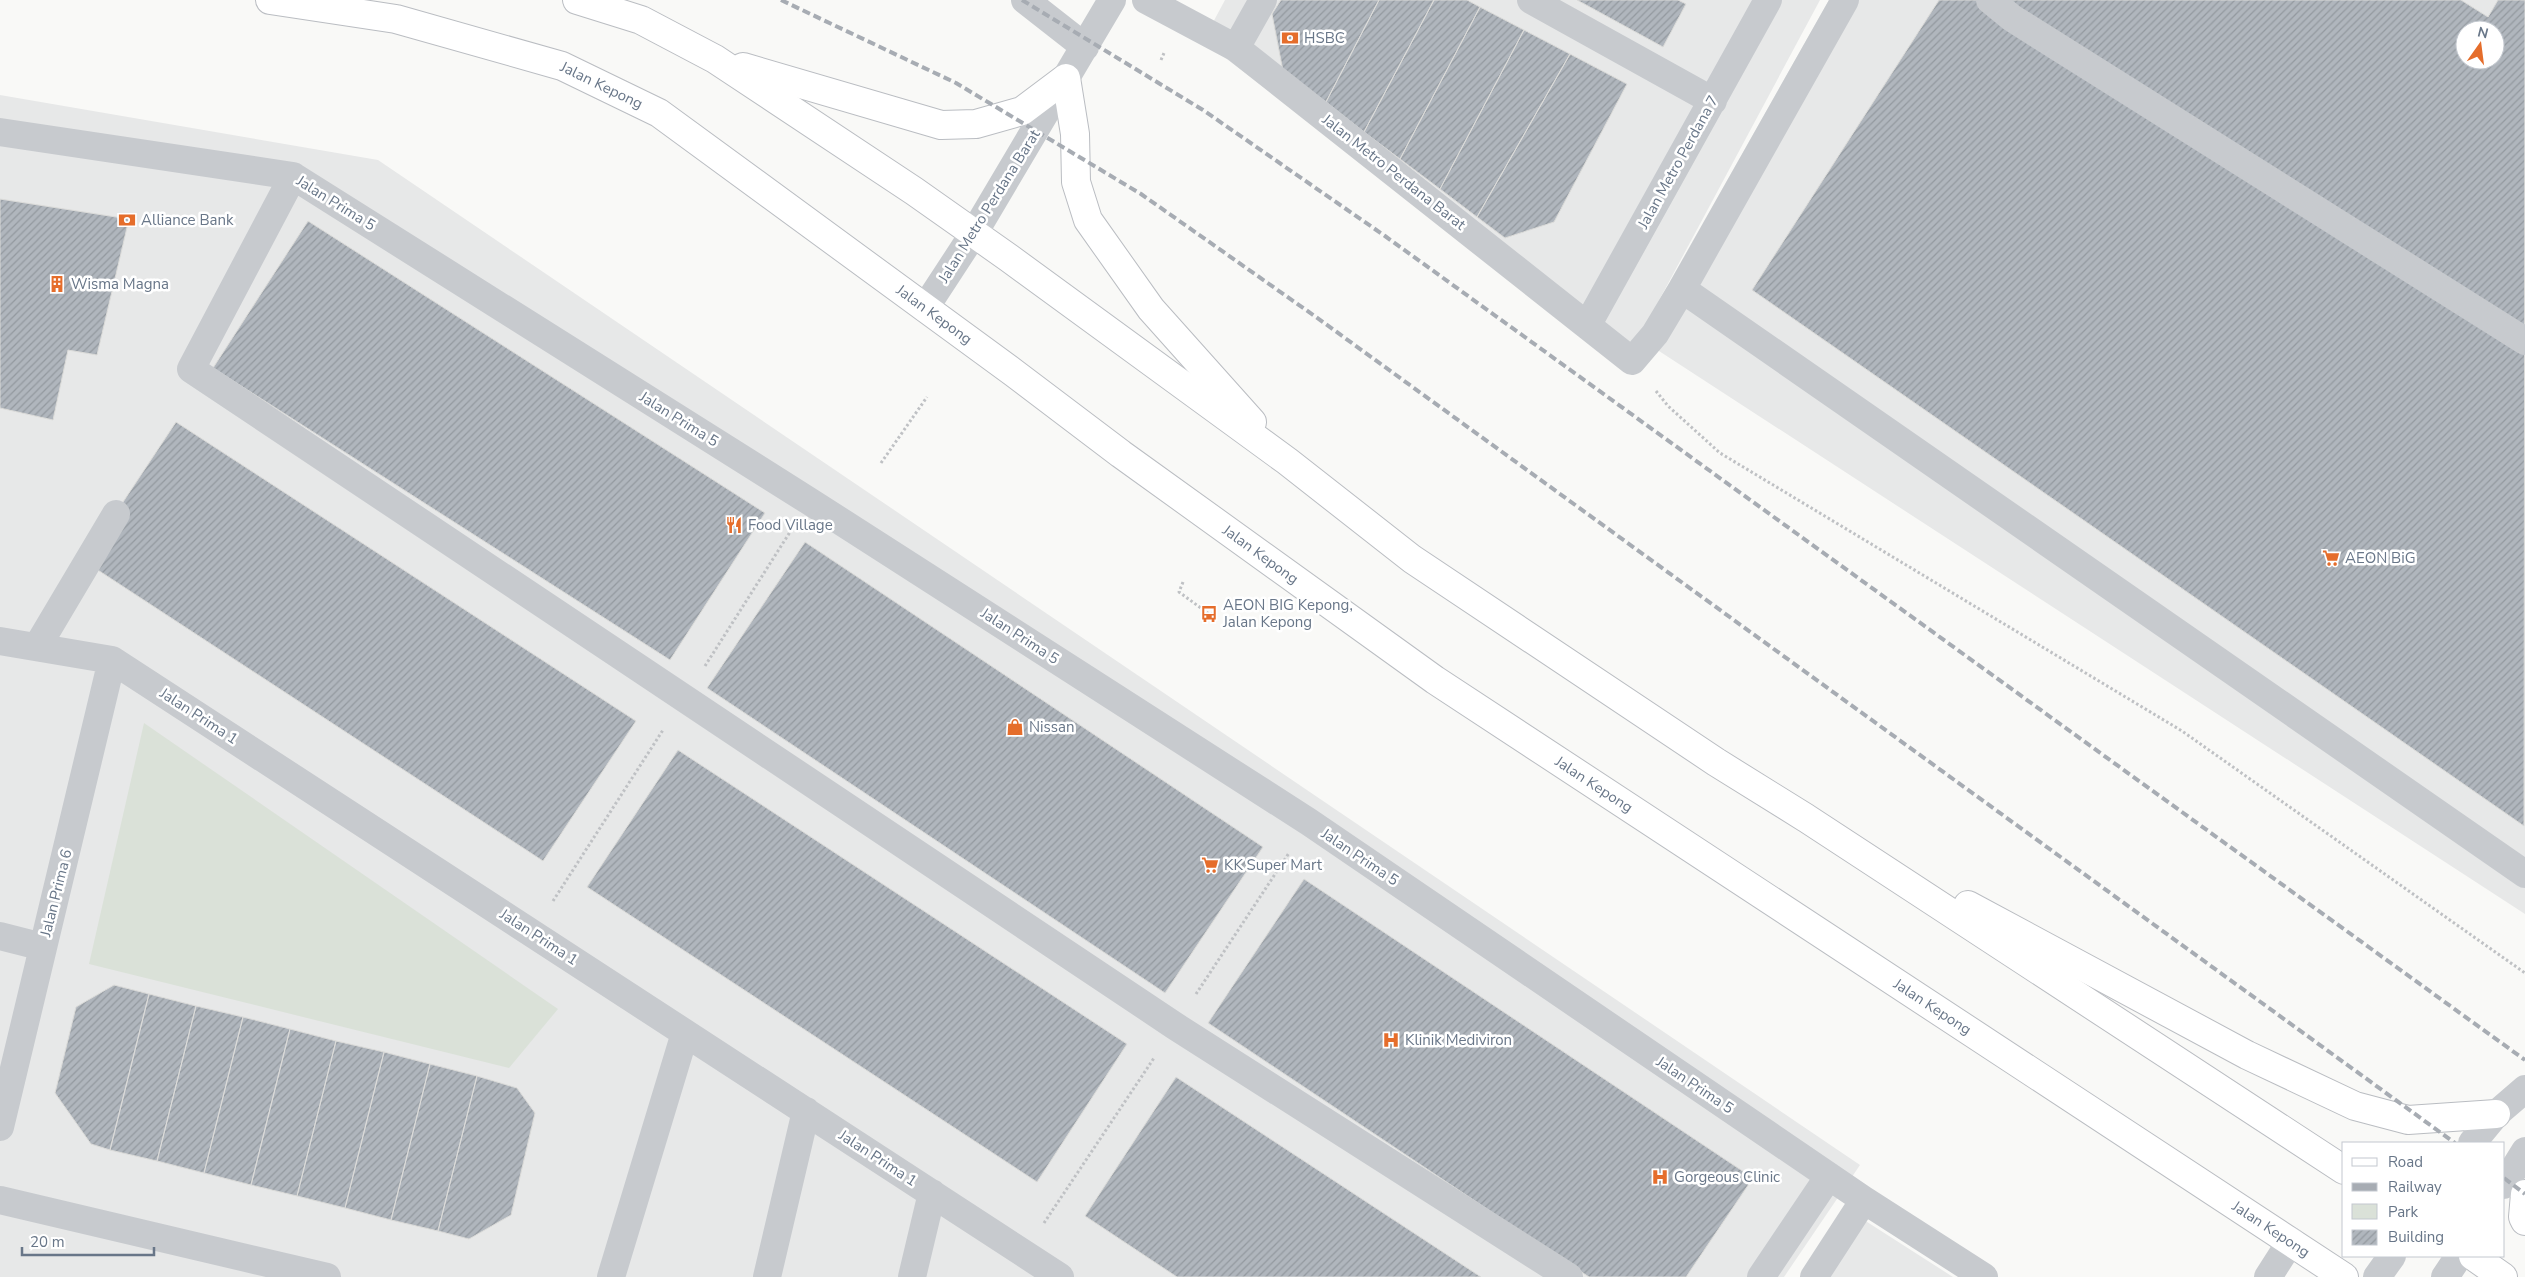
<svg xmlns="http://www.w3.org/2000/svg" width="2525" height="1277" font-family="'Nunito Sans',sans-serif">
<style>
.built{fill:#e7e8e8;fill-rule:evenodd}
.green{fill:#dae1d8}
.building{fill:url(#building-hatch);stroke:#dbdbd9;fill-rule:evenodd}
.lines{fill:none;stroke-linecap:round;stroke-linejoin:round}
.major-casing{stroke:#babdc2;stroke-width:30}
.path{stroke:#bfc1c4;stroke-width:3;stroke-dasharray:2.5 2.5;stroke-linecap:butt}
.minor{stroke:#c7cace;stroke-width:28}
.major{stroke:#fff;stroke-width:28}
.rail{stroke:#a7acb3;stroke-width:4;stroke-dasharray:8 4;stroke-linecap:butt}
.labels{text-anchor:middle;stroke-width:5;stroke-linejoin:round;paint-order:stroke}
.poi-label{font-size:15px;fill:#687688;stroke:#fff;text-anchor:start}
.street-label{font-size:15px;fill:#687688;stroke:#fff}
</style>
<defs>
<pattern id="building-hatch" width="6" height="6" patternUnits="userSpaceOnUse" patternTransform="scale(1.25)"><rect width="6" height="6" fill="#b0b6bd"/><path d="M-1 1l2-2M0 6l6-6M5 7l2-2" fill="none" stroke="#93999f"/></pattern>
</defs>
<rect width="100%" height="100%" fill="#f9f9f7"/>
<path class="built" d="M1225,0H1820L1656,306L1829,0H2525V914L1639,338L1622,358L1203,41ZM2465,30H2495V60H2465Z
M0,95L378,160L1860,1165L1784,1277H0Z
M1864,1220L1953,1277H1828Z"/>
<path class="green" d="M144,723L558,1009L509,1068L89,964Z"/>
<path class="building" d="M1281,0H1379L1326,102L1283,71L1272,14Z
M1379,0H1434L1364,132L1326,102Z
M1434,0H1467L1480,7L1400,159L1364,132Z
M1577,0H1678L1686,4L1663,47Z
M1939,0H2461L2488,17L2498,0H2525L2524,826L1752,290ZM2465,30H2495V60H2465Z
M1480,7L1524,30L1440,189L1400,159Z
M1524,30L1570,54L1477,217L1440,189Z
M1570,54L1627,84L1554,222L1505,238L1477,217Z
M0,199L129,219L97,355L68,350L53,420L0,408Z
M308,221L765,513L670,660L213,368Z
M176,422L636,721L543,861L84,561Z
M805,542L1263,847L1165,993L707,688Z
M678,750L1127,1044L1037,1182L587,887Z
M1304,879L1753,1178L1686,1277H1589L1208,1023Z
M114,985L149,994L110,1150L91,1144L55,1093L76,1007Z
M149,994L196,1006L157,1161L110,1150Z
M196,1006L243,1017L204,1173L157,1161Z
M243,1017L290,1029L251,1185L204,1173Z
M290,1029L336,1041L297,1196L251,1185Z
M336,1041L384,1052L345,1208L297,1196Z
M384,1052L430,1064L391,1220L345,1208Z
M430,1064L477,1076L438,1231L391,1220Z
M477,1076L517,1088L535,1113L511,1215L469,1239L438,1231Z
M1176,1077L1481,1277H1177L1085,1216Z"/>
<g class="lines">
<g class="major-casing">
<g id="major">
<path id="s1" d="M270,0L396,19L562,66L659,113L1014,373L1121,454L1435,680L2344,1277"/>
<path d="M577,0L641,20L715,59L914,191L1009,258L1287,461L1412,559L1716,762L1806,818L2344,1170"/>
<path d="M743,67L941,125L976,124L1022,111L1066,78L1075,134L1076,182L1088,220L1151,309L1252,422"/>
<path d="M1968,905L2247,1055L2355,1106L2408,1120L2496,1114"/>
<path d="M2525,1194L2523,1217L2525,1221"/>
<path d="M2473,1256L2503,1277"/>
</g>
</g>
<path class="path" d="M1161,60L1164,53
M1656,391L1668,406L1720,453L2182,731L2525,973
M881,463L927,397
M1183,582L1179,592L1209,614L1215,613L1214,606
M705,666L790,532
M553,901L663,730
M1196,994L1289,853
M1044,1223L1154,1058"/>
<path class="minor" d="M1025,0L1085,47
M1146,0L1236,48L1632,361L1655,334L1682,289L1845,0
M1531,0L1713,101
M1990,0L2012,18L2525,341
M1236,48L1263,0
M0,132L293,176L809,501L1309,822L1864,1200L1984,1277
M293,176L191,369L1175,1026L1569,1277
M1682,289L2525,874
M925,308L974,233L1112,0
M1588,324L1768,0
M0,641L112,660L1060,1277
M37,647L116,514
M0,936L43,947
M0,1127L112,660
M2472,1143L2496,1114L2525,1089
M2504,1185L2525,1151
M0,1200L327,1277
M611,1277L685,1033
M767,1277L806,1111
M912,1277L932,1193
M1761,1277L1829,1176
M1814,1277L1864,1200
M2268,1277L2291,1241
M2377,1277L2392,1256
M2445,1277L2459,1256"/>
<use href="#major" class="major"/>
<path class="rail" d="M781,0L956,83L1141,194L1316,317L2455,1143
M1022,0L1203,110L1385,236L2525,1060
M2504,1178L2525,1194"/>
</g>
<defs>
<g id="bank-bare" transform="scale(1.35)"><path d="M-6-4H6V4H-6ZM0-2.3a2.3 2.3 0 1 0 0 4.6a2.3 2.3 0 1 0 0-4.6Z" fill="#e56d2b" stroke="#fff" stroke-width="2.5" paint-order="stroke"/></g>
<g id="building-bare" transform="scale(1.35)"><path d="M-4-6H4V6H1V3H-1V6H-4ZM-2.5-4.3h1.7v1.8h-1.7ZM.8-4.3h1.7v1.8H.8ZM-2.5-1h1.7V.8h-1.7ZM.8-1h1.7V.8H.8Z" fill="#e56d2b" stroke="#fff" stroke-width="2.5" paint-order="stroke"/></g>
<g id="restaurant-bare" transform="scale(1.35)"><path d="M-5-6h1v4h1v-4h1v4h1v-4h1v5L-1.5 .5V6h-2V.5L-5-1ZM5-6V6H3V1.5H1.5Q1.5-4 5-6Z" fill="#e56d2b" stroke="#fff" stroke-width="2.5" paint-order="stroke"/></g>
<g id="supermarket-bare" transform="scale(1.35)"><path d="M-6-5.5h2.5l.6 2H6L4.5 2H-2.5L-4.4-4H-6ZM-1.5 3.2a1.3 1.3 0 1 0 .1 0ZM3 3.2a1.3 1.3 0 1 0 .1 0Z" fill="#e56d2b" stroke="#fff" stroke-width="2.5" paint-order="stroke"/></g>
<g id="bus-bare" transform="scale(1.35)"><path d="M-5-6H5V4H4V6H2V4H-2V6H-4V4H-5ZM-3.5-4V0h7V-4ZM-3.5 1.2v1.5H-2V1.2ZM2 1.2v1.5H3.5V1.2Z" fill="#e56d2b" stroke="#fff" stroke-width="2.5" paint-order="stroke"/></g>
<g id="shop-bare" transform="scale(1.35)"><path d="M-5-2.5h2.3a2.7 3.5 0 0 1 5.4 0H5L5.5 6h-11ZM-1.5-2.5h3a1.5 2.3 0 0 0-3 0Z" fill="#e56d2b" stroke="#fff" stroke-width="2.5" paint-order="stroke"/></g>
<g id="hospital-bare" transform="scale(1.35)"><path d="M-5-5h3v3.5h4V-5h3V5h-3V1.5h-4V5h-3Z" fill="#e56d2b" stroke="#fff" stroke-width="2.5" paint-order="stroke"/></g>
</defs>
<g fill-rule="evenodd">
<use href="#bank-bare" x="1290" y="38"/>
<use href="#bank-bare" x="127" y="220"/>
<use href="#building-bare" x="57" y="284"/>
<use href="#restaurant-bare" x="734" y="525"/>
<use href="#supermarket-bare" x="2331" y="558"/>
<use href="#bus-bare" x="1209" y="614"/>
<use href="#shop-bare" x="1015" y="727"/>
<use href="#supermarket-bare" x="1210" y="865"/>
<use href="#hospital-bare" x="1391" y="1040"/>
<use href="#hospital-bare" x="1660" y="1177"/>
</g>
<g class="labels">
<g class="poi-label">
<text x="1304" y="43">HSBC</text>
<text x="141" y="225">Alliance Bank</text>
<text x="71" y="289">Wisma Magna</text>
<text x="748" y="530">Food Village</text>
<text x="2345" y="563">AEON BiG</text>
<text x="1223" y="610">AEON BIG Kepong,<tspan x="1223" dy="17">Jalan Kepong</tspan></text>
<text x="1029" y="732">Nissan</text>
<text x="1224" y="870">KK Super Mart</text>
<text x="1405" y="1045">Klinik Mediviron</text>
<text x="1674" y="1182">Gorgeous Clinic</text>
</g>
<g class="street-label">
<text dy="5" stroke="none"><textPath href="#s1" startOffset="344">Jalan Kepong</textPath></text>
<text transform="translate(1678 162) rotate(-61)" y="5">Jalan Metro Perdana 7</text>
<text transform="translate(1394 172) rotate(38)" y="5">Jalan Metro Perdana Barat</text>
<text transform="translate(336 203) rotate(32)" y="5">Jalan Prima 5</text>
<text transform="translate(989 206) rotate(-58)" y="5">Jalan Metro Perdana Barat</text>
<text dy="5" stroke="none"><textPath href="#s1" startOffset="749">Jalan Kepong</textPath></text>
<text transform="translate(679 419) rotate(32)" y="5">Jalan Prima 5</text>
<text dy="5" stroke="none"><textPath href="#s1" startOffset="1154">Jalan Kepong</textPath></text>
<text transform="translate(1020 636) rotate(33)" y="5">Jalan Prima 5</text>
<text transform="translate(199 716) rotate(33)" y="5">Jalan Prima 1</text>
<text dy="5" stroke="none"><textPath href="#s1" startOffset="1559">Jalan Kepong</textPath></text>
<text transform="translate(1360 857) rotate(34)" y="5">Jalan Prima 5</text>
<text transform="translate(56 893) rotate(-76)" y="5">Jalan Prima 6</text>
<text transform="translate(539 937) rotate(33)" y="5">Jalan Prima 1</text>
<text dy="5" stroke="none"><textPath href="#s1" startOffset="1964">Jalan Kepong</textPath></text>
<text transform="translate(1695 1085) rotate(34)" y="5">Jalan Prima 5</text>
<text transform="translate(878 1158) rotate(33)" y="5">Jalan Prima 1</text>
<text dy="5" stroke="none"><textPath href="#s1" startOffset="2369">Jalan Kepong</textPath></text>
</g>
</g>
<rect x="2342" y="1142" width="162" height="115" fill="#ffffff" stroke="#c3c8cf"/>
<rect x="2352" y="1158" width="25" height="8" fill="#ffffff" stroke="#c3c8cf"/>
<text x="2388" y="1167" font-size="15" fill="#687688">Road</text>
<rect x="2352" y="1183" width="25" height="8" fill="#a7acb3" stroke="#c3c8cf"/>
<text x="2388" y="1192" font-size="15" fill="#687688">Railway</text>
<rect x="2352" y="1204" width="25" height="15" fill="#dae1d8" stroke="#c3c8cf"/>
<text x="2388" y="1217" font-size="15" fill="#687688">Park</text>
<rect x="2352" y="1230" width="25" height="15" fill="url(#building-hatch)" stroke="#c3c8cf"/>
<text x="2388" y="1242" font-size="15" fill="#687688">Building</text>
<g transform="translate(2480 45) rotate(14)"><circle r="24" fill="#ffffff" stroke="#c3c8cf"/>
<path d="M0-4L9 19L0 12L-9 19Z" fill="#e56d2b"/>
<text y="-8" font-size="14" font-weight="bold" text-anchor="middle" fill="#687688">N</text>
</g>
<path d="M22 1247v8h132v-8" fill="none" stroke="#687688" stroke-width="2.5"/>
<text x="30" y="1247" font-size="15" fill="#687688" stroke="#ffffff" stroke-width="4" paint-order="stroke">20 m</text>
</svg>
